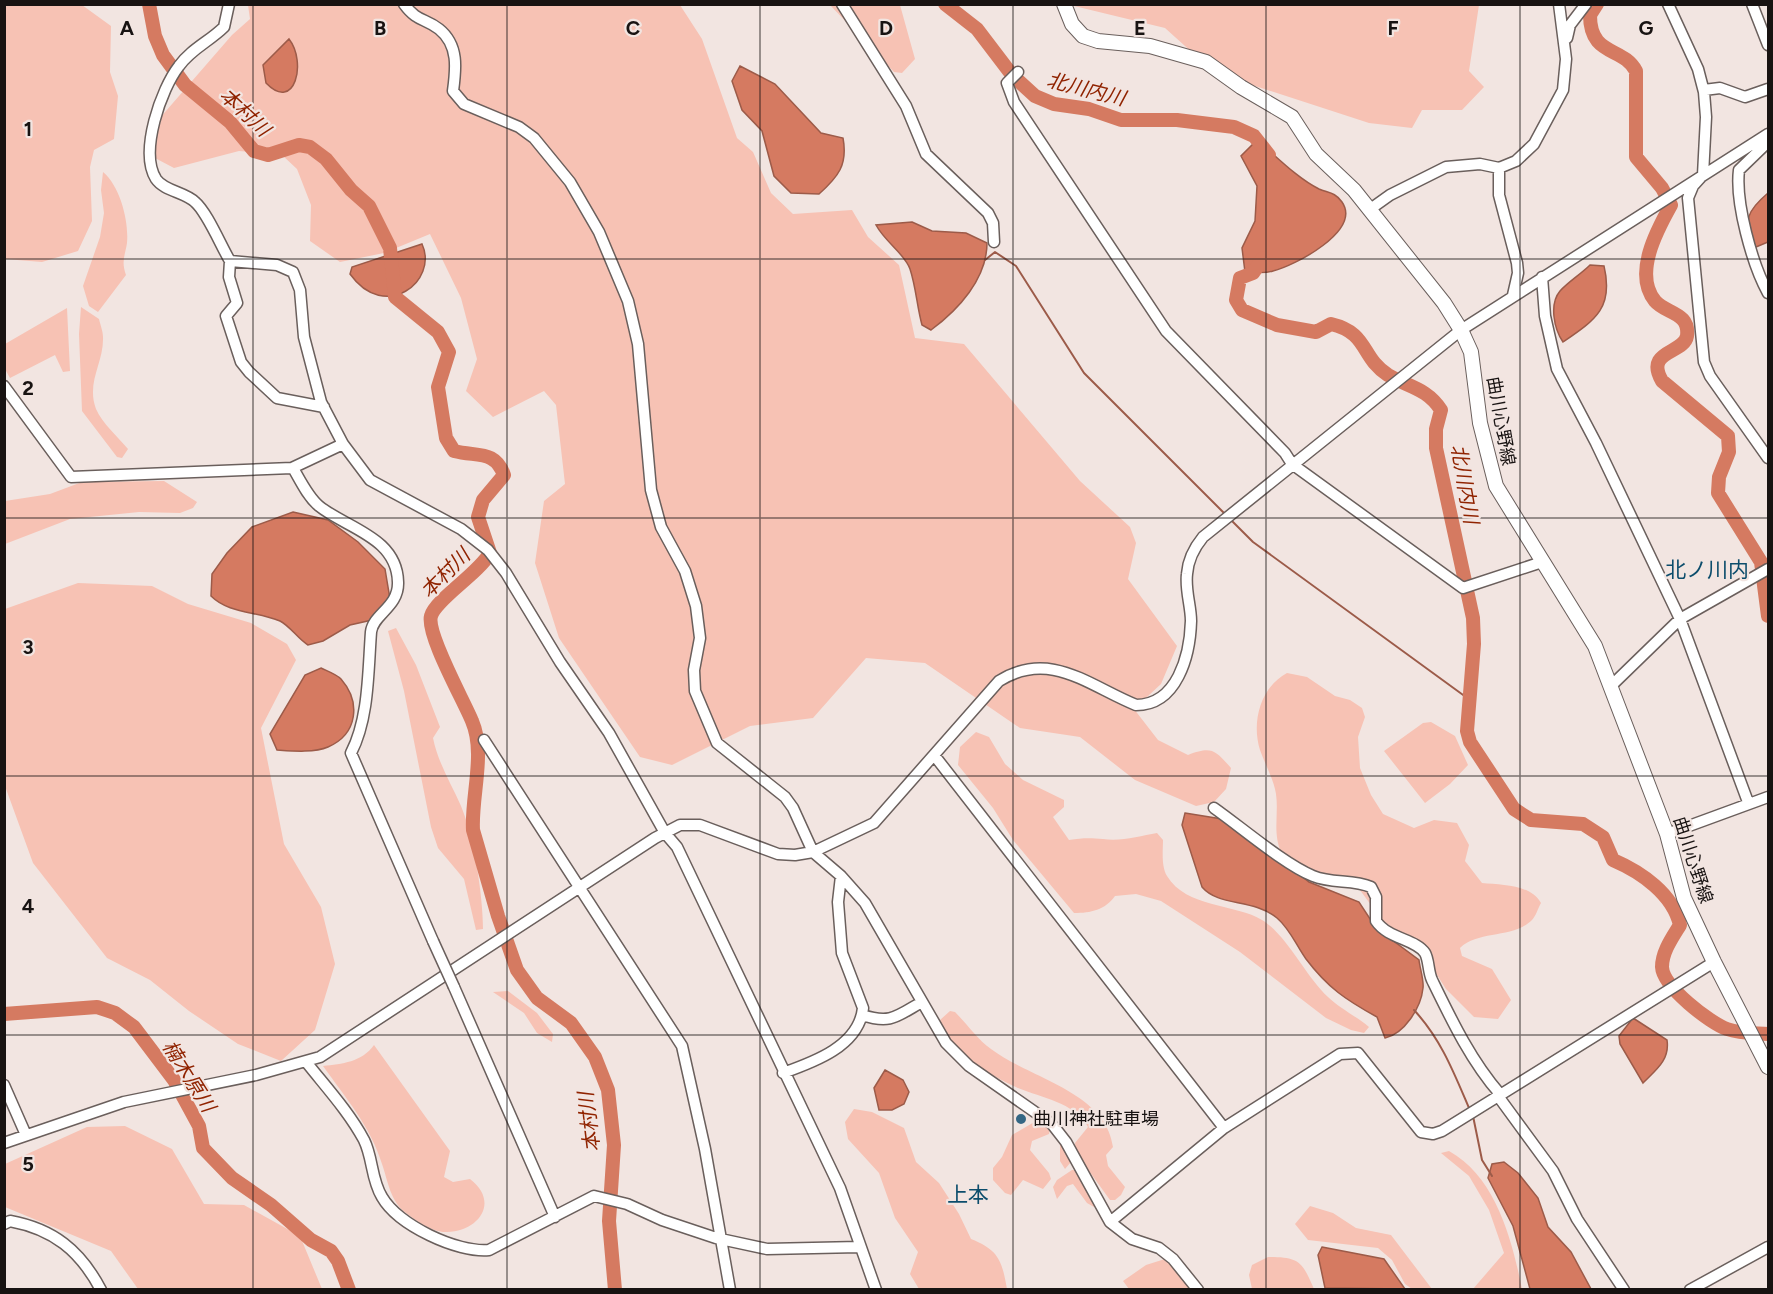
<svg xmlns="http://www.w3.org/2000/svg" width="1773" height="1294" font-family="Figtree,'Noto Sans JP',sans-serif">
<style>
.green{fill:#f7c2b4}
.water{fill:#d57a61;stroke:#9c5b49;stroke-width:1.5}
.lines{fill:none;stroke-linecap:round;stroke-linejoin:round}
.stream{stroke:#9c5b49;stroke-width:2}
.river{stroke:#d57a61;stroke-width:14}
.minor-casing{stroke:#6a5f5c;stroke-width:13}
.major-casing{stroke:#6a5f5c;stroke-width:16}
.minor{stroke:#fff;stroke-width:10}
.major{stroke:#fff;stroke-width:14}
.minor-bridge-casing{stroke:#6a5f5c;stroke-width:13;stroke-linecap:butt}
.minor-bridge{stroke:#fff;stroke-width:10}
.grid{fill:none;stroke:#181312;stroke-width:1.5;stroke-opacity:0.55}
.poi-dot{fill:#356784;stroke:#f2e5e1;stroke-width:2}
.labels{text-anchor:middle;stroke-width:4.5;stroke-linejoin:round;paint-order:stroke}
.street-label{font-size:18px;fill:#181312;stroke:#f2e5e1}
.poi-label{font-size:18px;fill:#181312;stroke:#f2e5e1;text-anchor:start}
.water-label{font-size:20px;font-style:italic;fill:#902300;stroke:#f2e5e1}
.quarter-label{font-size:21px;fill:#0c4d6c;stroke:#f2e5e1}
.grid-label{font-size:20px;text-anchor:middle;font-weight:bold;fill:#181312;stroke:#f2e5e1;stroke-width:4.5;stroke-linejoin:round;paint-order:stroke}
</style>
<rect width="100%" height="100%" fill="#f2e5e1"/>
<path class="green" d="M4,5H82L111,26L110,72L118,96L114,139L94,150L90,167L92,221L78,251L42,262L5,259Z
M248,5H680L702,39L737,138L753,152L771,193L793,214L852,210L868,237L899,265L915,338L964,344L1080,481L1130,527L1136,543L1128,579L1177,646L1161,684L1134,709L1158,740L1188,755C1212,746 1215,750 1231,768L1226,789L1214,802L1196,806L1135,780L1080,737L1020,728L925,663L866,658L813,718L750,726L672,765L640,757L559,638L535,563L544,501L565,484L556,405L544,391L493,417L466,391L477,359L461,298L430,234L384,253L340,262L310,241L311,205L297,169L282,155L239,151L174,168L155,158L154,143L159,119L232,35L250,19Z
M830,5H900L915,59L902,73L894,72Z
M1070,5H1479L1469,71L1484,87L1462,110H1422L1412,128L1369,123L1215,73L1165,28Z
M103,172C120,186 129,221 127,243C125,256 121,261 126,275L98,312L89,306L83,286L100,237L104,213L101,190Z
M81,307L99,319C100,324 103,331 103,337C104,363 86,382 96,409C102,423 118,437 128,449L122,458L117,457L82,411L79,334Z
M67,308L70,371L63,372L55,355L10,378L5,369V344Z
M164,481L197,502L193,508L180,513L139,512L70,519L5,544V501L50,494L82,482Z
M78,583L152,586L188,604L251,623L287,644L296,660L261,728L284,844L321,907L335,964L315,1030L281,1061L238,1044L189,1011L150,980L107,958L33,863L5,786V609Z
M396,628L416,665L440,727L433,738C438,763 451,783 461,806C474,837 483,896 483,929L476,930L464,879L438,848L431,827L404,691L388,631Z
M1287,673L1307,677L1335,696L1350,700L1362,708L1365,717L1358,737L1360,768L1371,795L1383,814L1414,828L1434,820L1457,823L1469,845L1465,861L1482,883C1502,885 1530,884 1541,903C1538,908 1536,916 1532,920C1513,939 1479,930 1460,948L1462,956L1492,969L1511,1000L1498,1019L1474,1017L1446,989L1423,953L1382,920L1357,886L1309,869L1282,854C1272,834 1279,815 1276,794C1274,780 1265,764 1260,750C1251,721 1261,687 1287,673Z
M1431,722L1455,736L1468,765L1450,784L1425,803L1384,751L1423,723Z
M976,732L989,737L1005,764L1023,780L1064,800V807L1053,817L1069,840C1082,838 1090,838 1103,839C1120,842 1140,836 1157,833L1163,840C1163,851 1161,866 1167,876C1186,908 1237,904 1262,920C1286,934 1306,977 1328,997C1339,1008 1356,1016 1369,1027L1364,1033L1351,1030L1326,1018L1240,952L1161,901L1136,894L1115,896C1105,910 1091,913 1074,913L1013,840L993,808L958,765L960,747Z
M508,991L537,1013L553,1034L552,1042L537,1033L524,1013L493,992Z
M950,1011L955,1012C967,1024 977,1039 991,1049C1031,1079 1106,1092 1113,1147L1106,1155L1108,1166L1125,1187L1121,1195L1115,1200H1110L1076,1153L1075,1143L1088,1127C1074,1102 1042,1098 1018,1088C990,1076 948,1050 940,1020Z
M374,1045L450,1151L444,1177L453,1182L470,1179C500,1202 479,1231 447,1232C434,1233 416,1221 406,1213C390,1201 388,1181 382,1164C371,1127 345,1097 323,1066C342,1064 362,1062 374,1045Z
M854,1109L872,1112L904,1128L916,1162L939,1183L959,1214L971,1239C999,1250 1002,1261 1007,1289H919L910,1274L918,1252L895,1218L879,1173L848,1139L845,1122Z
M1036,1121L1044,1122L1050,1128L1049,1134L1032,1141L1030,1150L1049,1173L1051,1179L1043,1189L1023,1180L1011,1195L1005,1193L993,1180V1168L1002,1157L1012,1135Z
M125,1126L172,1149L204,1204L244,1205L300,1236L322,1289H138L111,1251L5,1207V1164L87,1127Z
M1060,1145H1063L1071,1162L1065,1169L1060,1161Z
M1449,1151C1496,1177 1512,1240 1522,1289H1473L1504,1253L1489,1210L1469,1176L1441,1153Z
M1072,1170H1076L1097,1204L1094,1207L1087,1203L1073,1184L1067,1186L1057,1199L1053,1187L1057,1180Z
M1310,1206L1333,1213L1356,1228L1391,1235L1432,1289H1412L1405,1284L1392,1260L1378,1248L1308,1240L1295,1224Z
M1268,1257C1299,1257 1302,1261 1314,1289H1252L1249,1275L1252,1265Z
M1165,1259L1191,1289H1129L1123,1281L1146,1265Z"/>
<path class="water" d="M289,39C307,62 295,113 266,83L263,65Z
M740,66L775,84L821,133L843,138C848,165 838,177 819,194L791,193L774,176L762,131L742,110L732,81Z
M1257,140C1276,156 1297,178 1319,189C1328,193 1335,192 1342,202C1362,231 1294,266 1273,271C1264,274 1254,272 1245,272L1242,248L1255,221L1257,186L1241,156Z
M1768,193V242L1756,247C1741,221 1748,210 1768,193Z
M912,222L932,231L966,233L987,243C987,279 958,310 931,330L922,325C917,307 916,287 910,269C905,254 885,242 876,225Z
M422,244C439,281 385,323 350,274L352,267Z
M1590,265L1604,266C1614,308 1595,320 1563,342C1554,329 1549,304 1560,291C1568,282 1581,274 1590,265Z
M293,512L328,520L358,542L385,569L390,599L372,620L350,625L323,641L308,645C298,639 290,626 280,621C257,611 229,614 211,596L212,574L227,553L252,527Z
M321,668C327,671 336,674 341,679C361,702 358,734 328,747C314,753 292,751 277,750L270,734L305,675Z
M1185,813L1222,819L1275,854L1309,882L1359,902L1376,928L1419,960C1420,969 1424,980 1423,988C1421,1008 1404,1034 1385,1038L1377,1017C1346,1000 1328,988 1306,959C1296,945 1290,929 1277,918C1253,898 1219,907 1202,887L1182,825Z
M1633,1018L1667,1040C1670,1060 1656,1070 1643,1083L1620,1044L1619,1036Z
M885,1070L903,1080L909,1092L904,1104L892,1110H879L874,1088Z
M1504,1162L1518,1173L1538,1198L1548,1227L1571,1252L1591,1289H1530L1513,1226L1488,1178L1492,1164Z
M1322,1247L1384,1259L1405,1289L1325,1288L1318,1255Z"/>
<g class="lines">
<path class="stream" d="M985,260L995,252L1016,266L1084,373L1225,514
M1231,520L1253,542L1470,700
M1414,1010C1441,1039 1454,1073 1469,1108
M1473,1116L1482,1160L1492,1176"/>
<path class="river" d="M149,4L155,36L163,55L185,85L230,122L254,151L268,155L299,145L310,147L326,159L351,190L369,206L390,248L395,297L438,332L449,352L438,387L446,438L454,451C478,457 495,450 504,475L483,500L478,517L490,553C478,574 436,599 431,616C426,634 464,701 472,721C486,753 471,796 473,830L498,916L517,970L537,998L571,1023L595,1057L608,1090L614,1145L609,1221L615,1290
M945,4L977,29L1012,75L1035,96L1054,104L1089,109L1121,120H1177L1234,127L1254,136L1269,155
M1597,4L1590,15C1590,57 1623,46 1636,71V157L1662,188L1671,205C1657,230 1633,274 1655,301C1666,314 1690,312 1687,336C1684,354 1644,350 1662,381L1728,436L1729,452L1719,477L1718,493L1761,562L1768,616
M1263,258L1253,273L1240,278L1236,300L1242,310L1277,325L1316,332L1331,324C1369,333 1360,357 1388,375C1408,387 1427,388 1441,410L1436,429V448L1473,618L1474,644L1467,731L1470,742L1514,809L1531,820L1583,824L1603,837L1613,860C1641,872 1673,894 1680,925C1672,938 1662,952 1662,967C1663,987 1710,1023 1727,1029C1741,1034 1755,1033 1768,1034
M4,1014L97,1007L115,1013L134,1027L174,1080L199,1126L203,1148L232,1178L271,1205L311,1240L331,1251L338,1261L349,1290"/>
<g class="minor-casing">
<path id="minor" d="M229,4L224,27C210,41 191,49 179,66C161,89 139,152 156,179C164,191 185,192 195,202C207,212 221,246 230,261L277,265L293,272L300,290L304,337L321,402L343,444L370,480L461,529L488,550L506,573L560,662L609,733L665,833L677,847L840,1188L876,1290
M404,4C417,22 425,18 439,29C459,45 456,69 453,91L464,104L519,127L534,138L570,182L599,232L628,301L638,344L651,490L661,527L685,571L696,606L700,638L694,670L695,691L717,743L785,797L793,808L813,852L841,876L865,903L946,1043L969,1066L1052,1124L1066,1142L1110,1222L1132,1239L1159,1248L1173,1259L1198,1290
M842,4L906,106L926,154L988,213L993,223L994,242
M1668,4L1698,69L1704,92L1706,117L1703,175L1693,186L1688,198L1704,362L1710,376L1768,458
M1752,4L1768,45
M1567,38L1570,25L1586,4
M1018,72L1007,83L1014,102L1166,331L1285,453L1292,464L1463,588L1542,562
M1704,90L1720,88L1745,97L1768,89
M1768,142L1739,170C1735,202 1752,264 1768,293
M1499,168V195L1517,263L1518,273L1513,295
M1369,210L1390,195L1446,167L1480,164L1499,168L1516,161L1534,144L1563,90L1566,59L1559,4
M230,261L229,277L237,303L226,316L241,362L249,372L277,398L324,407
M1542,277L1545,316L1557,369L1596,443L1680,619L1748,802
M4,386L71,477L292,468L343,444
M293,468C300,480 308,497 319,506C346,528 397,537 398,582C399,607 373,614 371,632C368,672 369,718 351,753L433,941
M1612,685L1680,619L1768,569
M484,740L682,1046L705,1149L730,1290
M934,755L1224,1128
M1214,808C1241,827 1284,864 1313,876C1332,884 1353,879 1371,887L1376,897V921C1388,939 1416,939 1425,953C1429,960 1428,971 1432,980C1451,1019 1471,1061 1500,1094
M1667,834L1768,797
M454,987L555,1217
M862,1015C890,1024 896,1017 920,1003
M307,1063C326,1087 349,1112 364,1140C373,1158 371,1179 382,1197C398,1225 457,1253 489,1250L594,1196L627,1204L662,1220L716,1238L767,1249L859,1247
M783,1073C814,1062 859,1046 863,1008L842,953L838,902L841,876
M4,1085L26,1135
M1498,1096L1553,1171L1577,1219L1624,1290
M4,1143L124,1102L256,1075L320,1057L655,838L680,825H700L778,854L795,855L813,852L874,823L999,681C1050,649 1089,686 1136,705C1177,705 1190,656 1191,621C1191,606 1185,590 1187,574C1188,559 1194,548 1203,537L1461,330L1768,134
M1110,1222L1224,1128L1340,1054L1358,1053L1421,1132L1433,1134L1442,1131L1714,962
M4,1224L10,1221C53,1229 80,1250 101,1290
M1690,1290L1768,1247"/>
</g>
<g class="major-casing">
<path id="major" d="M1064,4L1072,24L1083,36L1098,41L1150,46L1206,62L1241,87L1292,117L1316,154L1354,190L1444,303L1461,330L1471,352L1480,423L1496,486L1595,646L1667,834L1684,898L1714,962L1768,1067"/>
</g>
<use href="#minor" class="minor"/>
<use href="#major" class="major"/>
<g class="minor-bridge-casing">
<path id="minor-bridge" d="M433,941L454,987"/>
</g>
<use href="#minor-bridge" class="minor-bridge"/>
</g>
<path class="grid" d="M253,4V1290M507,4V1290M760,4V1290M1013,4V1290M1266,4V1290M1520,4V1290M4,259H1768M4,518H1768M4,776H1768M4,1035H1768"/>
<circle class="poi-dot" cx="1021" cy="1119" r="6"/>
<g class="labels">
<g class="street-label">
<text transform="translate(1501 421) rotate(80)" y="6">曲川心野線</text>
<text transform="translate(1693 860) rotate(72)" y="6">曲川心野線</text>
</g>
<g class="poi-label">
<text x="1033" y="1125">曲川神社駐車場</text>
</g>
<g class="water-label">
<text transform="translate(1086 89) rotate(14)" y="7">北川内川</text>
<text transform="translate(245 112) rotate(43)" y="7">本村川</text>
<text transform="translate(1465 484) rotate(80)" y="7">北川内川</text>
<text transform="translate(445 573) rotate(-45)" y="7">本村川</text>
<text transform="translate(189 1076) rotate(58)" y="7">楠木原川</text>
<text transform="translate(589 1122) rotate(-97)" y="7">本村川</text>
</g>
<g class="quarter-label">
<text x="1707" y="577">北ノ川内</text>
<text x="968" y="1202">上本</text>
</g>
</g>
<g class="grid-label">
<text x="127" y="35">A</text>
<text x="380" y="35">B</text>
<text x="633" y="35">C</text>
<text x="886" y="35">D</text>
<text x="1140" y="35">E</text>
<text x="1393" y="35">F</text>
<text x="1646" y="35">G</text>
<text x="28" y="136">1</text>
<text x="28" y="395">2</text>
<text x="28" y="654">3</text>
<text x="28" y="913">4</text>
<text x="28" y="1171">5</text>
</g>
<rect width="1773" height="1294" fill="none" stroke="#181312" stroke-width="12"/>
</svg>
